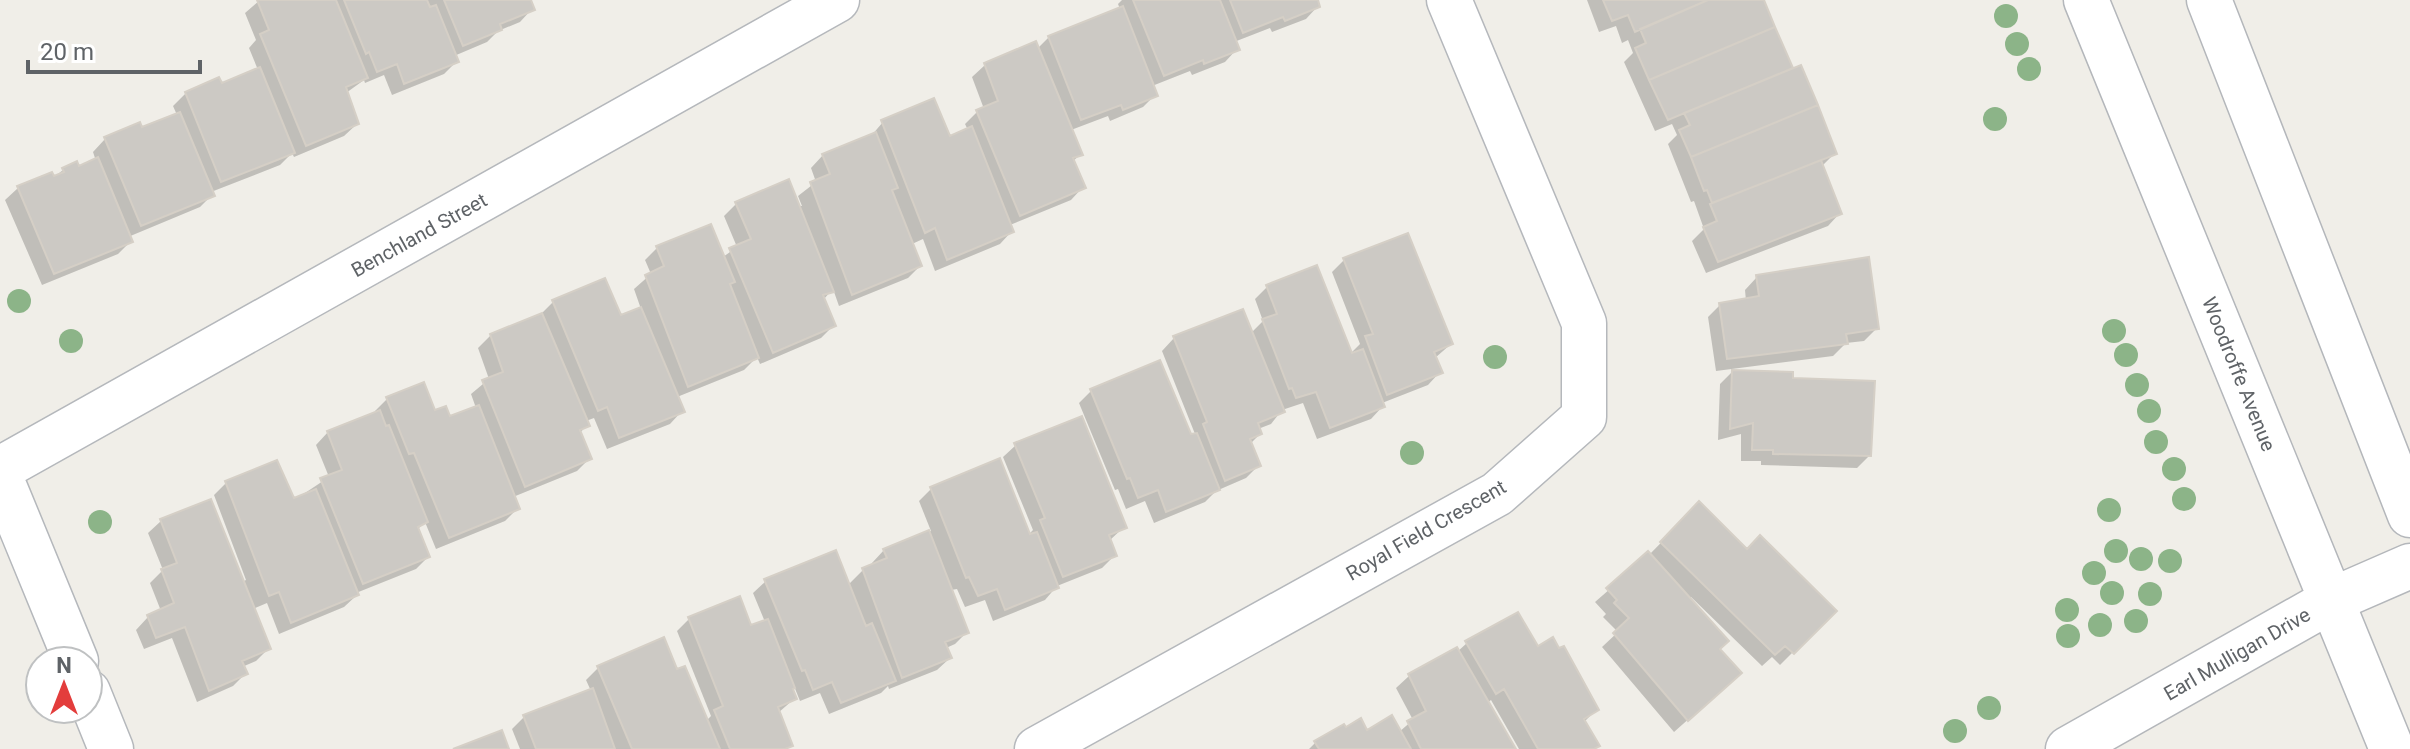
<svg xmlns="http://www.w3.org/2000/svg" width="2410" height="749" font-family="Roboto,sans-serif">
<style>
.shadow{fill:#0003}
.building{fill:#ccc9c4;stroke:#d5cfc6;stroke-width:2}
.lines{fill:none;stroke-linecap:round;stroke-linejoin:round}
.street-casing{stroke:#b5b8bc;stroke-width:47}
.secondary-casing{stroke:#b4b7bb;stroke-width:47}
.street{stroke:#fff;stroke-width:44}
.secondary{stroke:#fff;stroke-width:44}
.tree{fill:#8cb488}
.labels{text-anchor:middle;stroke-width:7;stroke-linejoin:round;paint-order:stroke}
.street-label{font-size:20px;fill:#5f6367;stroke:#fff}
</style>
<rect width="100%" height="100%" fill="#f0eee8"/>
<path class="shadow" d="M260,0H528L532,9L520,22L498,31L487,42L454,56L456,62L444,74L392,95L384,75L365,83L364,80L346,93L357,124L344,136L294,157L292,153L280,165L211,192L212,195L200,207L128,237L130,242L118,254L42,285L5,200L18,188L51,174L53,178L63,170L78,169L96,161L93,152L105,139L141,130L177,115L173,106L186,93L221,86L258,70L249,48L256,40L245,13Z
M1122,0H1315L1318,6L1306,19L1272,32L1270,28L1234,42L1237,49L1225,62L1192,75L1190,71L1152,86L1155,95L1143,107L1110,121L1108,116L1071,130L1081,154L1072,162L1083,187L1071,200L1010,225L1012,231L1000,244L935,271L923,239L912,244L920,266L908,278L839,306L833,289L823,300L833,326L821,338L760,364L757,357L744,370L677,397L682,411L670,424L607,449L594,418L586,421L587,425L579,434L589,459L577,471L513,497L518,508L505,521L436,549L425,522L417,530L428,557L416,569L356,593L357,595L344,607L279,634L267,603L253,609L269,648L256,661L242,667L245,674L233,686L197,702L172,638L144,649L136,630L148,617L161,611L150,583L163,570L148,533L161,521L242,582L246,580L214,495L226,483L293,501L329,477L316,445L328,432L376,414L375,411L387,399L449,419L476,408L471,394L489,379L478,348L491,335L541,314L553,302L620,318L641,309L634,289L651,274L645,260L657,248L723,257L737,247L724,216L736,204L802,206L798,196L816,182L811,168L823,155L871,136L883,122L949,138L968,130L965,124L977,112L984,109L972,77L985,65L1037,49L1049,37L1120,9L1118,4Z
M1587,0H1761L1792,70L1835,153L1821,167L1840,213L1828,226L1706,273L1692,241L1704,229L1694,201L1691,202L1668,144L1677,135L1672,124L1655,131L1624,62L1633,53L1628,40L1622,43L1616,26L1599,32Z
M1344,260L1451,344L1435,358L1440,372L1428,385L1382,403L1383,406L1371,419L1317,439L1303,403L1282,410L1271,424L1258,429L1260,434L1250,444L1259,465L1246,478L1216,491L1205,502L1154,523L1145,501L1126,509L1118,489L1115,490L1079,403L1092,390L1189,437L1195,434L1162,351L1174,338L1251,333L1263,321L1255,299L1267,287L1351,353L1360,344L1332,272Z
M1757,277L1877,328L1864,341L1846,343L1833,356L1716,371L1708,317L1720,305L1746,301L1745,290Z
M1732,372L1791,380L1869,456L1857,468L1761,465V461H1741V434L1718,440L1720,384Z
M1016,445L1124,527L1109,541L1114,556L1102,568L1057,586L1045,600L993,621L985,600L965,607L957,589L951,590L967,632L955,644L946,648L950,658L937,670L889,689L888,686L881,693L829,714L820,693L800,701L794,686L791,689L794,699L778,713L791,745L787,749H520L512,729L524,717L591,691L586,680L598,668L676,671L706,721L711,716L677,631L689,619L750,627L765,622L753,593L766,581L848,585L863,570L873,566L872,563L884,550L931,531L919,501L931,489L1028,535L1033,530L1003,457Z
M1699,504L1747,552L1834,611L1780,665L1772,657L1762,666L1691,597L1689,599L1727,685L1674,732L1602,647L1618,632L1603,617L1606,614L1595,602L1649,555Z
M1467,643L1537,649L1597,709L1584,722L1594,749H1519L1491,700L1487,703L1513,749H1309L1315,743L1366,732H1399L1413,720L1396,688L1409,676L1456,650L1457,652Z"/>
<path class="building" d="M257,0H336L368,78L346,87L359,124L306,146L260,34L269,30Z
M344,0H427L430,7L436,5L459,62L404,84L397,64L377,72L369,52L366,54Z
M444,0H531L535,10L500,24L502,30L463,46Z
M1133,0H1220L1240,50L1204,64L1203,60L1164,76Z
M1230,0H1318L1320,7L1285,21L1283,17L1243,33Z
M1603,0H1708L1635,32L1628,15L1612,21Z
M1708,0H1764L1775,27L1649,80L1635,48L1646,43L1640,29Z
M1123,6L1158,96L1123,110L1121,105L1081,120L1048,36Z
M1775,27L1793,68L1668,120L1649,80Z
M1036,41L1083,155L1073,158L1086,188L1020,216L976,110L998,101L984,63Z
M1801,65L1818,105L1691,157L1679,130L1690,125L1684,113Z
M260,67L295,153L221,182L185,92L219,77L222,83Z
M934,98L950,136L972,126L1014,232L947,260L935,228L925,233L881,120Z
M1818,105L1837,154L1712,203L1707,190L1704,191L1691,157Z
M180,112L215,196L141,226L104,137L140,122L142,127Z
M876,132L898,188L892,190L922,266L852,295L810,182L830,174L822,154Z
M98,157L133,242L54,274L17,186L52,172L54,176L64,172L62,168L77,161L79,166Z
M1821,160L1842,214L1718,262L1703,227L1717,221L1710,204Z
M789,179L834,292L823,295L836,326L773,353L729,248L751,239L735,202Z
M711,224L735,282L730,284L759,358L688,387L645,275L664,266L656,246Z
M1408,233L1453,344L1434,352L1443,373L1387,395L1365,336L1373,334L1343,258Z
M1869,257L1879,329L1846,334L1848,344L1727,359L1719,303L1759,296L1756,275Z
M1317,265L1352,353L1363,349L1385,407L1330,428L1316,392L1296,398L1292,388L1289,389L1262,319L1277,314L1266,285Z
M605,278L621,315L641,307L685,412L619,438L607,407L598,411L552,300Z
M1243,309L1285,412L1258,423L1262,434L1250,439L1261,466L1225,481L1203,424L1207,422L1173,336Z
M542,313L590,426L580,430L592,459L525,487L482,380L503,372L490,334Z
M1160,360L1191,434L1197,433L1220,490L1166,512L1158,490L1138,498L1130,478L1127,479L1090,389Z
M1732,370L1793,372V378L1875,381L1871,456L1773,454V450H1752L1753,423L1730,429Z
M424,382L435,410L446,406L450,416L479,405L520,509L449,538L414,453L409,454L386,397Z
M380,410L386,426L389,425L428,522L418,527L430,557L363,584L320,478L342,470L327,431Z
M1082,416L1127,528L1109,535L1117,556L1063,577L1040,520L1045,518L1014,443Z
M1000,458L1030,534L1037,532L1059,588L1005,610L997,589L978,596L969,577L966,578L930,487Z
M277,460L294,498L316,489L359,595L291,623L279,592L269,596L225,481Z
M211,499L271,649L242,661L248,674L209,691L185,627L156,638L147,615L174,603L161,569L177,563L160,519Z
M1699,501L1747,549L1760,535L1837,611L1794,654L1785,646L1775,655L1660,542Z
M929,530L969,633L945,642L952,658L902,678L862,568L887,558L883,549Z
M836,550L866,626L872,623L896,681L841,703L832,682L813,690L805,670L802,671L764,579Z
M1648,551L1729,641L1720,649L1742,673L1688,721L1613,633L1629,618L1614,603L1617,600L1606,588Z
M740,596L751,625L768,619L795,688L793,689L797,699L778,707L793,746L785,749H730L714,710L723,706L688,617Z
M1518,612L1538,646L1553,637L1559,648L1564,646L1599,710L1584,719L1600,746L1594,749H1538L1504,689L1496,694L1465,641Z
M664,637L677,669L685,666L720,749H632L597,666Z
M1457,647L1516,749H1421L1407,721L1426,711L1408,674Z
M593,688L615,749H536L523,715Z
M1392,715L1411,749H1319L1314,741L1344,724L1346,727L1361,718L1367,730Z
M502,730L509,749H453Z"/>
<g class="lines">
<g class="street-casing">
<path id="street" d="M0,469L837,0
M0,476L76,661
M88,692L111,749
M1037,749L1497,494L1584,417V323L1449,0"/>
</g>
<g class="secondary-casing">
<path id="secondary" d="M2086,0L2392,749
M2209,0L2410,515
M2068,749L2332,600L2410,566"/>
</g>
<use href="#street" class="street"/>
<use href="#secondary" class="secondary"/>
</g>
<g class="tree">
<circle cx="2006" cy="16" r="12"/>
<circle cx="2017" cy="44" r="12"/>
<circle cx="2029" cy="69" r="12"/>
<circle cx="1995" cy="119" r="12"/>
<circle cx="19" cy="301" r="12"/>
<circle cx="2114" cy="331" r="12"/>
<circle cx="71" cy="341" r="12"/>
<circle cx="2126" cy="355" r="12"/>
<circle cx="1495" cy="357" r="12"/>
<circle cx="2137" cy="385" r="12"/>
<circle cx="2149" cy="411" r="12"/>
<circle cx="2156" cy="442" r="12"/>
<circle cx="1412" cy="453" r="12"/>
<circle cx="2174" cy="469" r="12"/>
<circle cx="2184" cy="499" r="12"/>
<circle cx="2109" cy="510" r="12"/>
<circle cx="100" cy="522" r="12"/>
<circle cx="2116" cy="551" r="12"/>
<circle cx="2141" cy="559" r="12"/>
<circle cx="2170" cy="561" r="12"/>
<circle cx="2094" cy="573" r="12"/>
<circle cx="2112" cy="593" r="12"/>
<circle cx="2150" cy="594" r="12"/>
<circle cx="2067" cy="610" r="12"/>
<circle cx="2136" cy="621" r="12"/>
<circle cx="2100" cy="625" r="12"/>
<circle cx="2068" cy="636" r="12"/>
<circle cx="1989" cy="708" r="12"/>
<circle cx="1955" cy="731" r="12"/>
</g>
<g class="labels">
<g class="street-label">
<text transform="translate(419 235) rotate(-29)" y="7">Benchland Street</text>
<text transform="translate(2239 374) rotate(68)" y="7">Woodroffe Avenue</text>
<text transform="translate(1426 530) rotate(-30)" y="7">Royal Field Crescent</text>
<text transform="translate(2237 654) rotate(-30)" y="7">Earl Mulligan Drive</text>
</g>
</g>
<g transform="translate(64 685)"><circle r="38" fill="#ffffff" stroke="#bfc1c2" stroke-width="2"/>
<path d="M0-6L14 30L0 20L-14 30Z" fill="#e33d3c"/>
<text y="-12" font-size="22" font-weight="bold" text-anchor="middle" fill="#5f6367">N</text>
</g>
<path d="M28 60v12h172v-12" fill="none" stroke="#5f6367" stroke-width="4"/>
<text x="40" y="60" font-size="24" fill="#5f6367" stroke="#ffffff" stroke-width="6" paint-order="stroke">20 m</text>
</svg>
